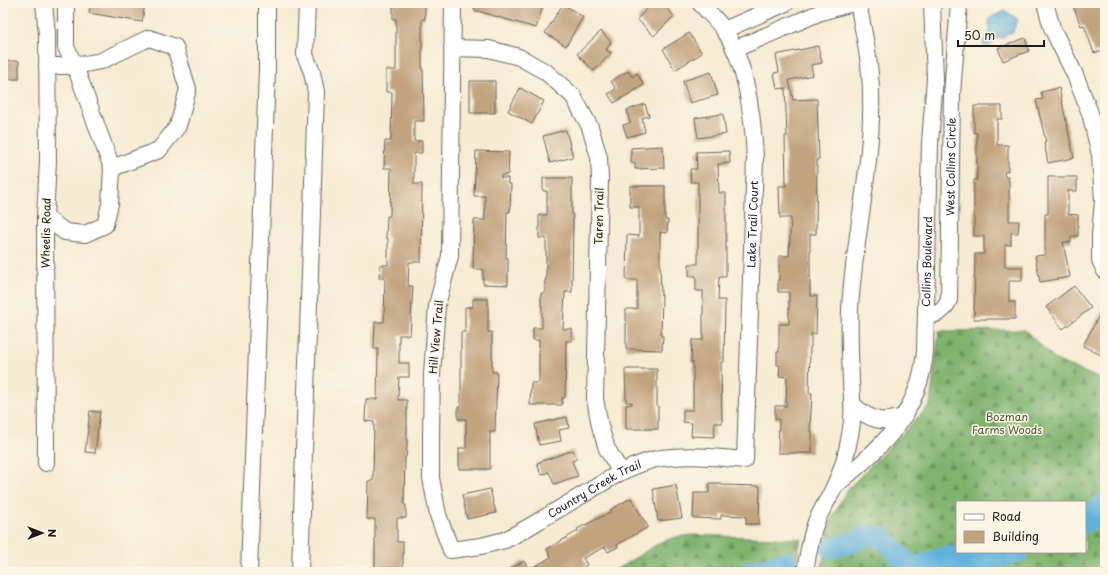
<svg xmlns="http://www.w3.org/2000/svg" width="1108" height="575" font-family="'Playpen Sans',sans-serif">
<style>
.forest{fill:url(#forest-firs);stroke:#4d6744;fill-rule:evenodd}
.water{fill:url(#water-waves);stroke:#3e667c}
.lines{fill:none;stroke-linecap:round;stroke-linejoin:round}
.river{stroke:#61b1dc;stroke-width:21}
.building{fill:#c1a37e}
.minor-casing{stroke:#68645c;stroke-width:18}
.minor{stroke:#fff;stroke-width:16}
.labels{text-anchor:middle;stroke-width:3;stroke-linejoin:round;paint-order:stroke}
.street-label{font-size:11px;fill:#1c1c1c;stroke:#fcf5e5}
.park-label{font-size:11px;fill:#495b3e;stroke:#fcf5e5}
</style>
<defs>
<pattern id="forest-firs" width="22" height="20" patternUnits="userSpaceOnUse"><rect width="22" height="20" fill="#7eb26d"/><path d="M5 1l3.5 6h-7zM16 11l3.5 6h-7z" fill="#669059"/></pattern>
<pattern id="water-waves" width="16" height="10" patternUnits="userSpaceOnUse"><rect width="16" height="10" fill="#61b1dc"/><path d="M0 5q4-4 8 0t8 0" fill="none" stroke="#4f8fb2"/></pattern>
</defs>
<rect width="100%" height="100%" fill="#fcf5e5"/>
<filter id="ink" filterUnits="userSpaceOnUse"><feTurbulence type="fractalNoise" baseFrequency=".025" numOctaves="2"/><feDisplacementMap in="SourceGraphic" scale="8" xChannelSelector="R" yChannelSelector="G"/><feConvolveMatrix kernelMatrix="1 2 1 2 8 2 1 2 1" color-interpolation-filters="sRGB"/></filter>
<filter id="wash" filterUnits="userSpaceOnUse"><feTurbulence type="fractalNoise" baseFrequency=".012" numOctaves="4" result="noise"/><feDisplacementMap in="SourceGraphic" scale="16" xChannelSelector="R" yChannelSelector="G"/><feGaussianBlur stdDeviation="0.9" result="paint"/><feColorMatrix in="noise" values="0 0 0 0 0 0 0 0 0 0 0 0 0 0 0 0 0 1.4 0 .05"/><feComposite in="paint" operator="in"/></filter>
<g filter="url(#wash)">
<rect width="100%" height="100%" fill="#f6ebd3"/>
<path class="forest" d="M1025,330L1056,360L1105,381V572H821L829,524L847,490L930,405L939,331ZM957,502H1085V552H957Z
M692,535L801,539L795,572H612L661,542L676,537Z"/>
<path class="water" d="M1004,10C1007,12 1016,17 1018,20L1015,25L1013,33H1008L1003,38L995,39L991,46L986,47L983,45C983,39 988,38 989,32C990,25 987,22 992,16L1001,13Z"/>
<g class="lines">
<path class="river" d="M1085,523L1105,503
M830,548L853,543L867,535L883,538L908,564L919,566L949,556L967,565L1019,552
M750,572L787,562"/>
</g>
<g id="blocks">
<path class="building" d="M91,3H145L142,22L89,13Z
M393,3H425V19H422V70H423L424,121H414V141H422V153H414V184H422L421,262H409L408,286H413L410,335H399V363H409V377H399L398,400H407V445L406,457H405L404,505H406V518H397V542H403V568H375V519H367L368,481H373L374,422L365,421L366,399H377L378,349H374L375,322H384L385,278H379L380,265H388V238H386L387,216H390L391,168H384L385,141H391L392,92H386V70H396V19H393Z
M476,3H544L536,28L474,10Z
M653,3H662L674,16L654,36L637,19Z
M1072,3H1105V50L1094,53L1084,25L1081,26Z
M563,4L583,17L566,46L545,33Z
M601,31L611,42L606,50L611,53L594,71L577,54Z
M689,33L702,53L675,70L663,49Z
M1025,38L1029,51L1003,61L998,48Z
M818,46L822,63L811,65L813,75L789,80L793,100L817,99L819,159H817L816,234H810V296H817L816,334H811V347H810L809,393H812L810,431H812V453H778L779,419H775V406H786L787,377L779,376L780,365H777V352H779V324H789V292H778V280H779V256H789L791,218H780L779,186H786L785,136H787L785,88L777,89L774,73L779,72L776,55Z
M3,61H19V79H3Z
M628,71L632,77L637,73L644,85L614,103L608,94L616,89L611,81Z
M711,72L718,95L690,103L683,81Z
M470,81H495V113H470Z
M520,88L544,101L532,124L508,111Z
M1059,88L1074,158L1048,163L1044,142H1046L1036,100L1043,99L1041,92Z
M645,104L649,116L642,118L645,132L627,137L623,125L630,123L627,110Z
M974,106H1002V119H997V145H1008V171L1004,172L1005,177H1008V180H1009V221H1019L1018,233H1011V245H1005V267H1022V281H1009V302H1015V319H974L975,254H984V236H974V180H977V133H974Z
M723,114L726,134L698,138L695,118Z
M566,130L573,157L550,163L543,136Z
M663,146L664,168L635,169V163H631V148Z
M476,151L509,152L508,174L500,176L501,178H508V184H511L510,212H507L506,258H508V285L483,284V269H473L474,220H485V196H474Z
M729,151L730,163L718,164L719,193H726V277H719L718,300H725L724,362H721L722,423H715L714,437L691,436L692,423L683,422V410H693V362H691L692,340H703V291H696V276H689V264H698V182H691L690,169H697L696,152Z
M1048,177H1077V191H1068V214L1078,215V236H1071V242H1063L1070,277L1040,282L1035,256L1045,255V214H1048Z
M543,178H572V215H573L572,292H565L563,329H572V341H566L565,398H562V405H530L531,383H539V340H533V328H542V306H541V293H545V280H546V238H539V215H547V191H543Z
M630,186H665V220H668L667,233L660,232V259L661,295H662L661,336H663L662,350L626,349V309H637V280H626L627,235L639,236V207H630Z
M1074,286L1091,308L1063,329L1046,307Z
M473,299H488V332H492V372H497L495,432H490V469H459V448H466V419H458V407H461V332H465V307H473Z
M1105,304V357L1083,346Z
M625,369H657V406H658V429H626V405L632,404V402H626Z
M90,411L100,412L95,453L85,452Z
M567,417L569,428L559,430L561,441L539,445L535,424Z
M573,450L577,459L572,461L578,476L554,484L549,472L541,475L537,463Z
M709,483H721V485L760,486L759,524H746V516L721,515V519L693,518L694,493H709Z
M676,485L682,518L658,521L653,489Z
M490,489L496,513L467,519L462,495Z
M631,498L648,527L617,545L618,547L608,552L605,547L583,558L587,565L581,569L583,572H505L524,561L529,570L551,557L547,549L578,531L577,529L611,512L610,510Z"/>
</g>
</g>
<g filter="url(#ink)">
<use href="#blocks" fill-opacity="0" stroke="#68645c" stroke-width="1"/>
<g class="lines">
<g class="minor-casing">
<g id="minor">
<path d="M44,3L47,34L48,161L45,217L46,463"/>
<path d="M66,3V47L75,66L101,61L149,38L175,47L188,89L178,126L159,150L112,168"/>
<path id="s1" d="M453,3L450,256L437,305L432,374L431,436V478L438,515L451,550L481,546L505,540L527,528L621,472C632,467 644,462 656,459C685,454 716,457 745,460L755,158C753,117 747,65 725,31C718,21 708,12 700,3"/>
<path d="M1045,3L1052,28L1075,75L1090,113L1100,155L1103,201L1100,235V260L1105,271"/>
<path d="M724,30L786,3"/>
<path d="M452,48L489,49L519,57L546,72L573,96L590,127L599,157L600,180L595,399L600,426L607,449L621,472"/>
<path d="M735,49L821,12L852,3"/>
<path d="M45,217L65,232L85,234L105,225L110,204L112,168L75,66H47"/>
<path id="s2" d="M926,316C938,315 944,311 949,300L952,94L959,3"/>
<path d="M853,405C871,421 882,424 905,416"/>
<path id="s3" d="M835,486C881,447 920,415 925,351L930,143L935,78L932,3"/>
<path d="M249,572L267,70V3"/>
<path d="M300,572L316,92L312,72L305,55L307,3"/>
<path d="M805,572C808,555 810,538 816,522C821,510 829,499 834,487C842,471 847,453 850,435C854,417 852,399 851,381C850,357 849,333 850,309C854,237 873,167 871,95C871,64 864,34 858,3"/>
</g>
</g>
<use href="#minor" class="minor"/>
</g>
</g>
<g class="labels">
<g class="street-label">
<text dy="4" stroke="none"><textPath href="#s2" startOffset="163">West Collins Circle</textPath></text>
<text transform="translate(599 216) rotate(-89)" y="4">Taren Trail</text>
<text dy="4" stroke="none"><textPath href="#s1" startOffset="1104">Lake Trail Court</textPath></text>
<text transform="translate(46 233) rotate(-89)" y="4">Wheelis Road</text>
<text dy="4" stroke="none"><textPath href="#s3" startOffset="257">Collins Boulevard</textPath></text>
<text transform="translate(436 337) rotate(-85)" y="4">Hill View Trail</text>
<text dy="4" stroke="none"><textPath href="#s1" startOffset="710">Country Creek Trail</textPath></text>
</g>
<g class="park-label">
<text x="1007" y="421">Bozman<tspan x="1007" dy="13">Farms Woods</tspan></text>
</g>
</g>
<rect width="1108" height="575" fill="none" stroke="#fcf5e5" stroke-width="16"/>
<rect x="956" y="501" width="130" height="52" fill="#fcf5e5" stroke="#a29e95"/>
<rect x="964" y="514" width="20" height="6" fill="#ffffff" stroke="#a29e95"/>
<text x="992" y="521" font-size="12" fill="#1c1c1c">Road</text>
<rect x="964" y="531" width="20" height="12" fill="#c1a37e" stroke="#a29e95"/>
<text x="992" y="541" font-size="12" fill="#1c1c1c">Building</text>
<g transform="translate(42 533) rotate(90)" stroke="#fcf5e5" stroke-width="3" paint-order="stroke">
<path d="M0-3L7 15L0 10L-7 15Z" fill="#1c1c1c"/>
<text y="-6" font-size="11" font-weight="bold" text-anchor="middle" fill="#1c1c1c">N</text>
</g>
<path d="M958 40v6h86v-6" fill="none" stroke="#1c1c1c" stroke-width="2"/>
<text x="964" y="40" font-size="12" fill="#1c1c1c" stroke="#fcf5e5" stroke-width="3" paint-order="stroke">50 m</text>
</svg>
